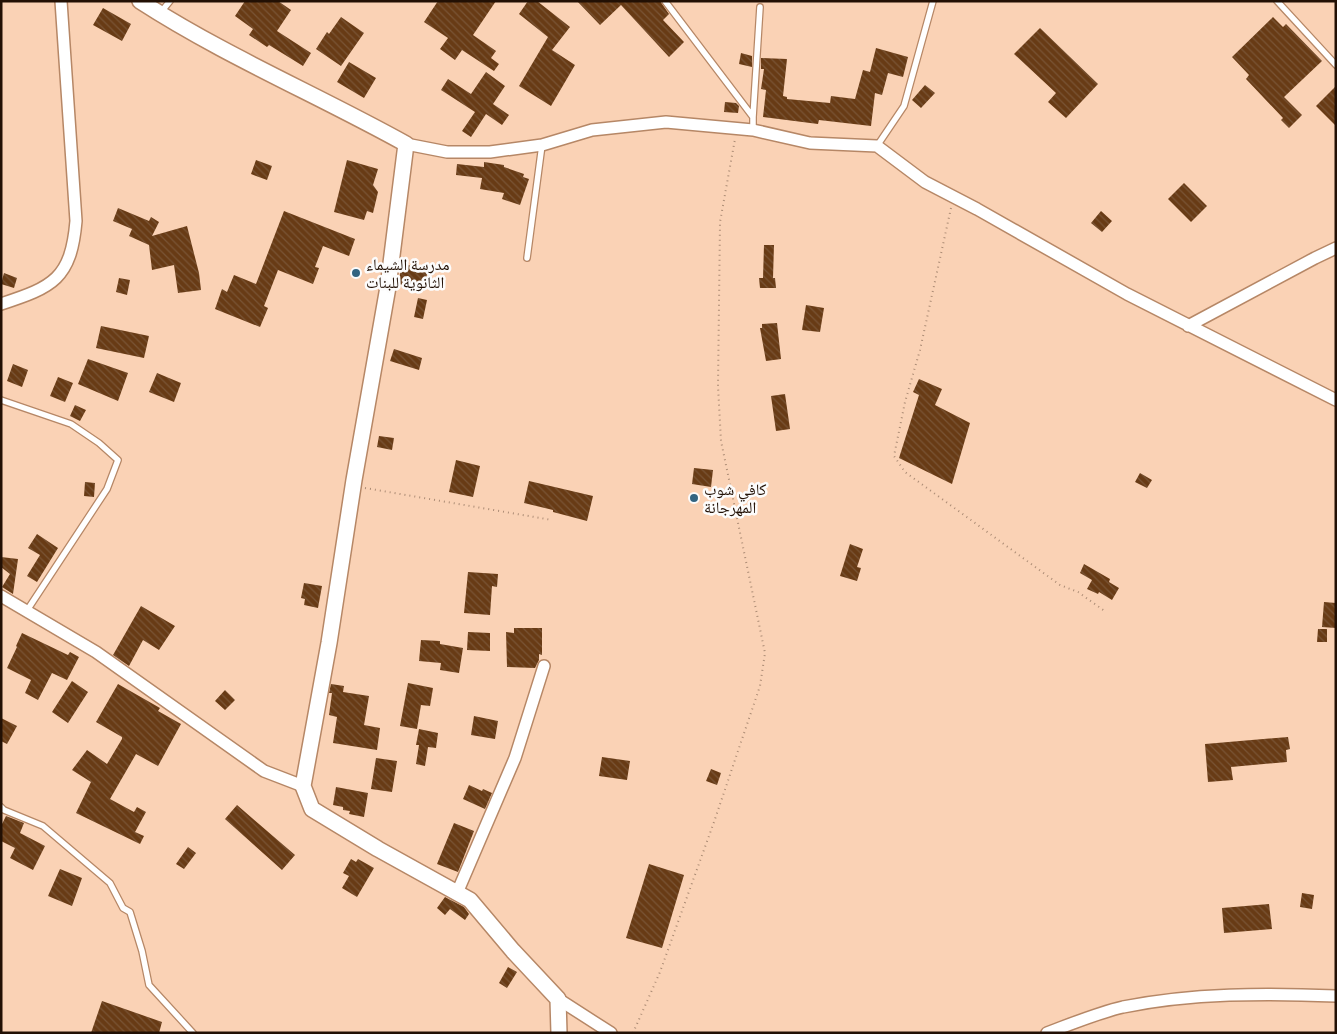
<svg xmlns="http://www.w3.org/2000/svg" width="1337" height="1034" font-family="'Zilla Slab','Noto Naskh Arabic',serif">
<style>
.building{fill:url(#building-back-hatch)}
.lines{fill:none;stroke-linecap:round;stroke-linejoin:round}
.service-casing{stroke:#b68766;stroke-width:8}
.minor-casing{stroke:#b68766;stroke-width:14}
.tertiary-casing{stroke:#b68766;stroke-width:18}
.path{stroke:#ac8c75;stroke-width:2;stroke-dasharray:1 4;stroke-linecap:butt}
.service{stroke:#fff;stroke-width:5.5}
.minor{stroke:#fff;stroke-width:11}
.tertiary{stroke:#fff;stroke-width:15}
.poi-dot{fill:#326481;stroke:#fcfcfc;stroke-width:2}
.labels{text-anchor:middle;stroke-width:5;stroke-linejoin:round;paint-order:stroke}
.poi-label{font-size:16px;fill:#221004;stroke:#fcfcfc;text-anchor:start}
</style>
<defs>
<pattern id="building-back-hatch" width="6" height="6" patternUnits="userSpaceOnUse" patternTransform="scale(1.25)"><rect width="6" height="6" fill="#683b15"/><path d="M-1 5l2 2M0 0l6 6M5-1l2 2" fill="none" stroke="#795435"/></pattern>
</defs>
<rect width="100%" height="100%" fill="#fad2b5"/>
<path class="building" d="M245,1H278L291,10L277,31L311,53L303,66L269,45L267,47L249,35L253,29L235,16Z
M438,1H496L473,35L496,51L491,58L499,64L494,71L462,50L455,60L440,49L448,38L424,22Z
M528,1H537L570,27L552,50L575,65L551,106L519,86L548,37L519,14Z
M577,1H660L669,14L663,20L684,42L669,57L621,5L600,25Z
M103,8L131,24L122,41L93,25Z
M341,17L364,33L341,66L316,49L327,32L329,34Z
M1273,17L1283,27L1286,24L1322,61L1284,97L1302,115L1289,128L1281,120L1283,118L1246,79L1249,75L1232,57Z
M1040,28L1098,84L1066,118L1048,102L1056,93L1014,54Z
M876,48L908,57L903,77L888,73L882,95L875,93L871,126L819,120L818,124L763,117L766,90L761,89L764,69H761V58L787,59L783,96L787,97V99L830,103L831,96L855,99L863,70L870,72Z
M741,53L752,56V67L739,64Z
M349,62L376,78L364,98L337,82Z
M486,72L505,86L493,104L509,115L502,125L486,114L471,137L462,131L475,112L441,90L448,79L471,94Z
M925,85L935,93L921,108L912,100Z
M1336,86V126L1316,106Z
M725,102L736,103L739,106L738,113L724,112Z
M256,160L272,166L267,180L251,174Z
M347,160L378,169L373,185L378,192L373,213L367,211L364,220L334,212Z
M484,162L504,165V167L524,174L523,177L529,179L520,205L502,199L504,193L480,189L482,178L456,175L457,164L484,167Z
M1184,183L1207,206L1191,222L1168,199Z
M118,208L149,221L151,217L159,222L152,236L187,226L199,273L201,290L178,293L174,265L152,270L149,245L129,236L132,229L113,221Z
M284,211L355,239L349,256L323,246L315,267L319,268L313,284L278,270L264,306L268,308L260,327L215,309L222,289L227,292L234,275L256,284Z
M1101,211L1112,221L1102,232L1091,223Z
M764,245H774L773,278H775L776,288H760L759,278H763Z
M402,264L428,269L424,289L398,284Z
M4,273L17,278L14,288L1,284Z
M119,278L130,280L127,295L116,292Z
M418,298L427,300L423,319L414,317Z
M806,305L824,308L820,332L802,330Z
M777,323L781,359L766,361L760,328H762V324Z
M101,326L149,336L144,358L96,348Z
M394,349L422,358L419,370L390,361Z
M88,359L128,373L118,401L78,384Z
M13,364L28,370L22,387L7,381Z
M157,373L181,383L174,402L149,392Z
M58,377L73,383L65,402L50,396Z
M919,379L942,389L935,405L970,423L952,484L899,458L919,395L913,392Z
M785,394L790,429L776,431L771,396Z
M75,405L86,410L80,421L70,416Z
M379,436L394,438L392,450L377,447Z
M456,460L480,466L473,497L449,492Z
M694,468L713,470L711,487L692,484Z
M1140,473L1152,480L1147,488L1135,482Z
M529,481L593,496L587,521L553,512V510L524,503Z
M85,482L95,483L94,497L84,496Z
M37,534L58,548L37,582L27,576L40,555L28,548Z
M850,544L863,549L857,567L861,568L857,581L840,576Z
M1,557L18,559L13,594L2,587L10,574L1,567Z
M1084,564L1110,579L1109,582L1119,588L1112,600L1099,592L1098,594L1087,589L1092,580L1080,573Z
M468,572L498,574L497,587L492,586L490,615L464,613Z
M304,583L322,586L318,608L304,605L305,599L301,598Z
M1324,602L1336,603V628L1322,627Z
M141,606L175,626L159,650L143,640L129,666L113,655Z
M514,628H542V655L539,654V660L535,668L507,667L506,632L514,633Z
M1318,629H1327V642H1317Z
M468,632L490,633V651L467,650Z
M22,633L68,655L70,652L79,657L67,680L52,673L38,700L25,693L31,680L7,668L17,647L16,646Z
M421,640L440,641V644L463,648L459,673L440,670L441,663L419,661Z
M72,681L88,692L68,723L52,712Z
M408,683L433,688L430,706L421,705L417,729L400,726Z
M118,684L160,708L158,711L181,724L158,766L136,754L110,799L134,812L137,807L146,812L135,832L144,836L140,844L76,813L91,782L72,770L87,750L107,764L122,739V737L96,722Z
M331,684L344,686L343,692L369,696L364,725L380,728L377,750L333,743L337,717L329,715L332,693H329Z
M225,690L235,700L225,710L215,701Z
M474,716L498,721L495,739L471,735Z
M1,718L17,726L7,744L1,741Z
M419,729L438,733L436,748L428,747L425,766L416,764L419,745H416Z
M1288,737L1290,749L1286,750L1287,762L1231,767L1233,780L1208,782L1205,744Z
M602,757L630,761L627,780L599,776Z
M376,758L397,761L392,792L371,789Z
M711,769L721,773L717,785L706,781Z
M469,785L482,791L483,789L492,793L485,809L463,799Z
M336,787L368,793L364,817L349,814L350,811L343,810V807L333,805Z
M237,805L295,855L282,870L225,819Z
M6,816L24,823L20,833L45,846L33,870L10,858L15,848L1,841V826Z
M454,823L474,831L458,872L437,864Z
M188,847L196,853L184,869L176,864Z
M351,859L356,862L358,859L374,868L357,897L342,888L349,876L343,873Z
M649,864L684,875L662,948L626,938Z
M60,869L82,878L72,906L48,896Z
M1302,893L1314,895L1312,909L1300,907Z
M445,897L464,907L469,914L465,920L450,909L445,915L437,908Z
M1269,904L1272,929L1224,933L1222,908Z
M508,967L517,972L507,988L499,983Z
M102,1001L162,1022L159,1033H91Z"/>
<g class="lines">
<g class="service-casing">
<path id="service" d="M665,1L753,117V130
M1277,1L1336,65
M161,12L170,1
M753,117L760,7
M877,146L904,106L933,1
M527,258L542,145
M1,400L71,424L99,443L118,460L107,489L26,612
M1,807L4,810L43,826L110,883L123,908L130,912L142,951L149,985L193,1033"/>
</g>
<g class="minor-casing">
<path id="minor" d="M406,144L447,152H490L542,145L592,130L666,122L753,130L810,143L877,146L925,182L977,209L1127,294L1336,400
M1,304C53,287 71,279 76,221L61,1
M1188,326L1315,258L1336,248
M1,596L96,652L264,771L303,786
M457,893L515,758L544,666
M558,999L611,1033
M1047,1033C1071,1024 1097,1013 1123,1007C1192,993 1266,993 1336,996"/>
</g>
<g class="tertiary-casing">
<path id="tertiary" d="M140,1C225,56 318,95 406,144L388,287L354,480L329,643L303,786L312,809L378,849L470,900L513,951L558,999L559,1033"/>
</g>
<path class="path" d="M951,208L920,350L905,402L894,456L905,472L1060,585L1078,592L1106,612
M365,488L552,520
M633,1033L660,972L714,822L760,686L765,653L721,441L718,386L720,222L735,139"/>
<use href="#service" class="service"/>
<use href="#minor" class="minor"/>
<use href="#tertiary" class="tertiary"/>
</g>
<g class="poi-dot">
<circle cx="356" cy="273" r="5"/>
<circle cx="694" cy="498" r="5"/>
</g>
<g class="labels">
<g class="poi-label">
<text x="366" y="270">مدرسة الشيماء<tspan x="366" dy="18">الثانوية للبنات</tspan></text>
<text x="704" y="495">كافي شوب<tspan x="704" dy="18">المهرجانة</tspan></text>
</g>
</g>
<rect width="1337" height="1034" fill="none" stroke="#221004" stroke-width="5"/>
</svg>
